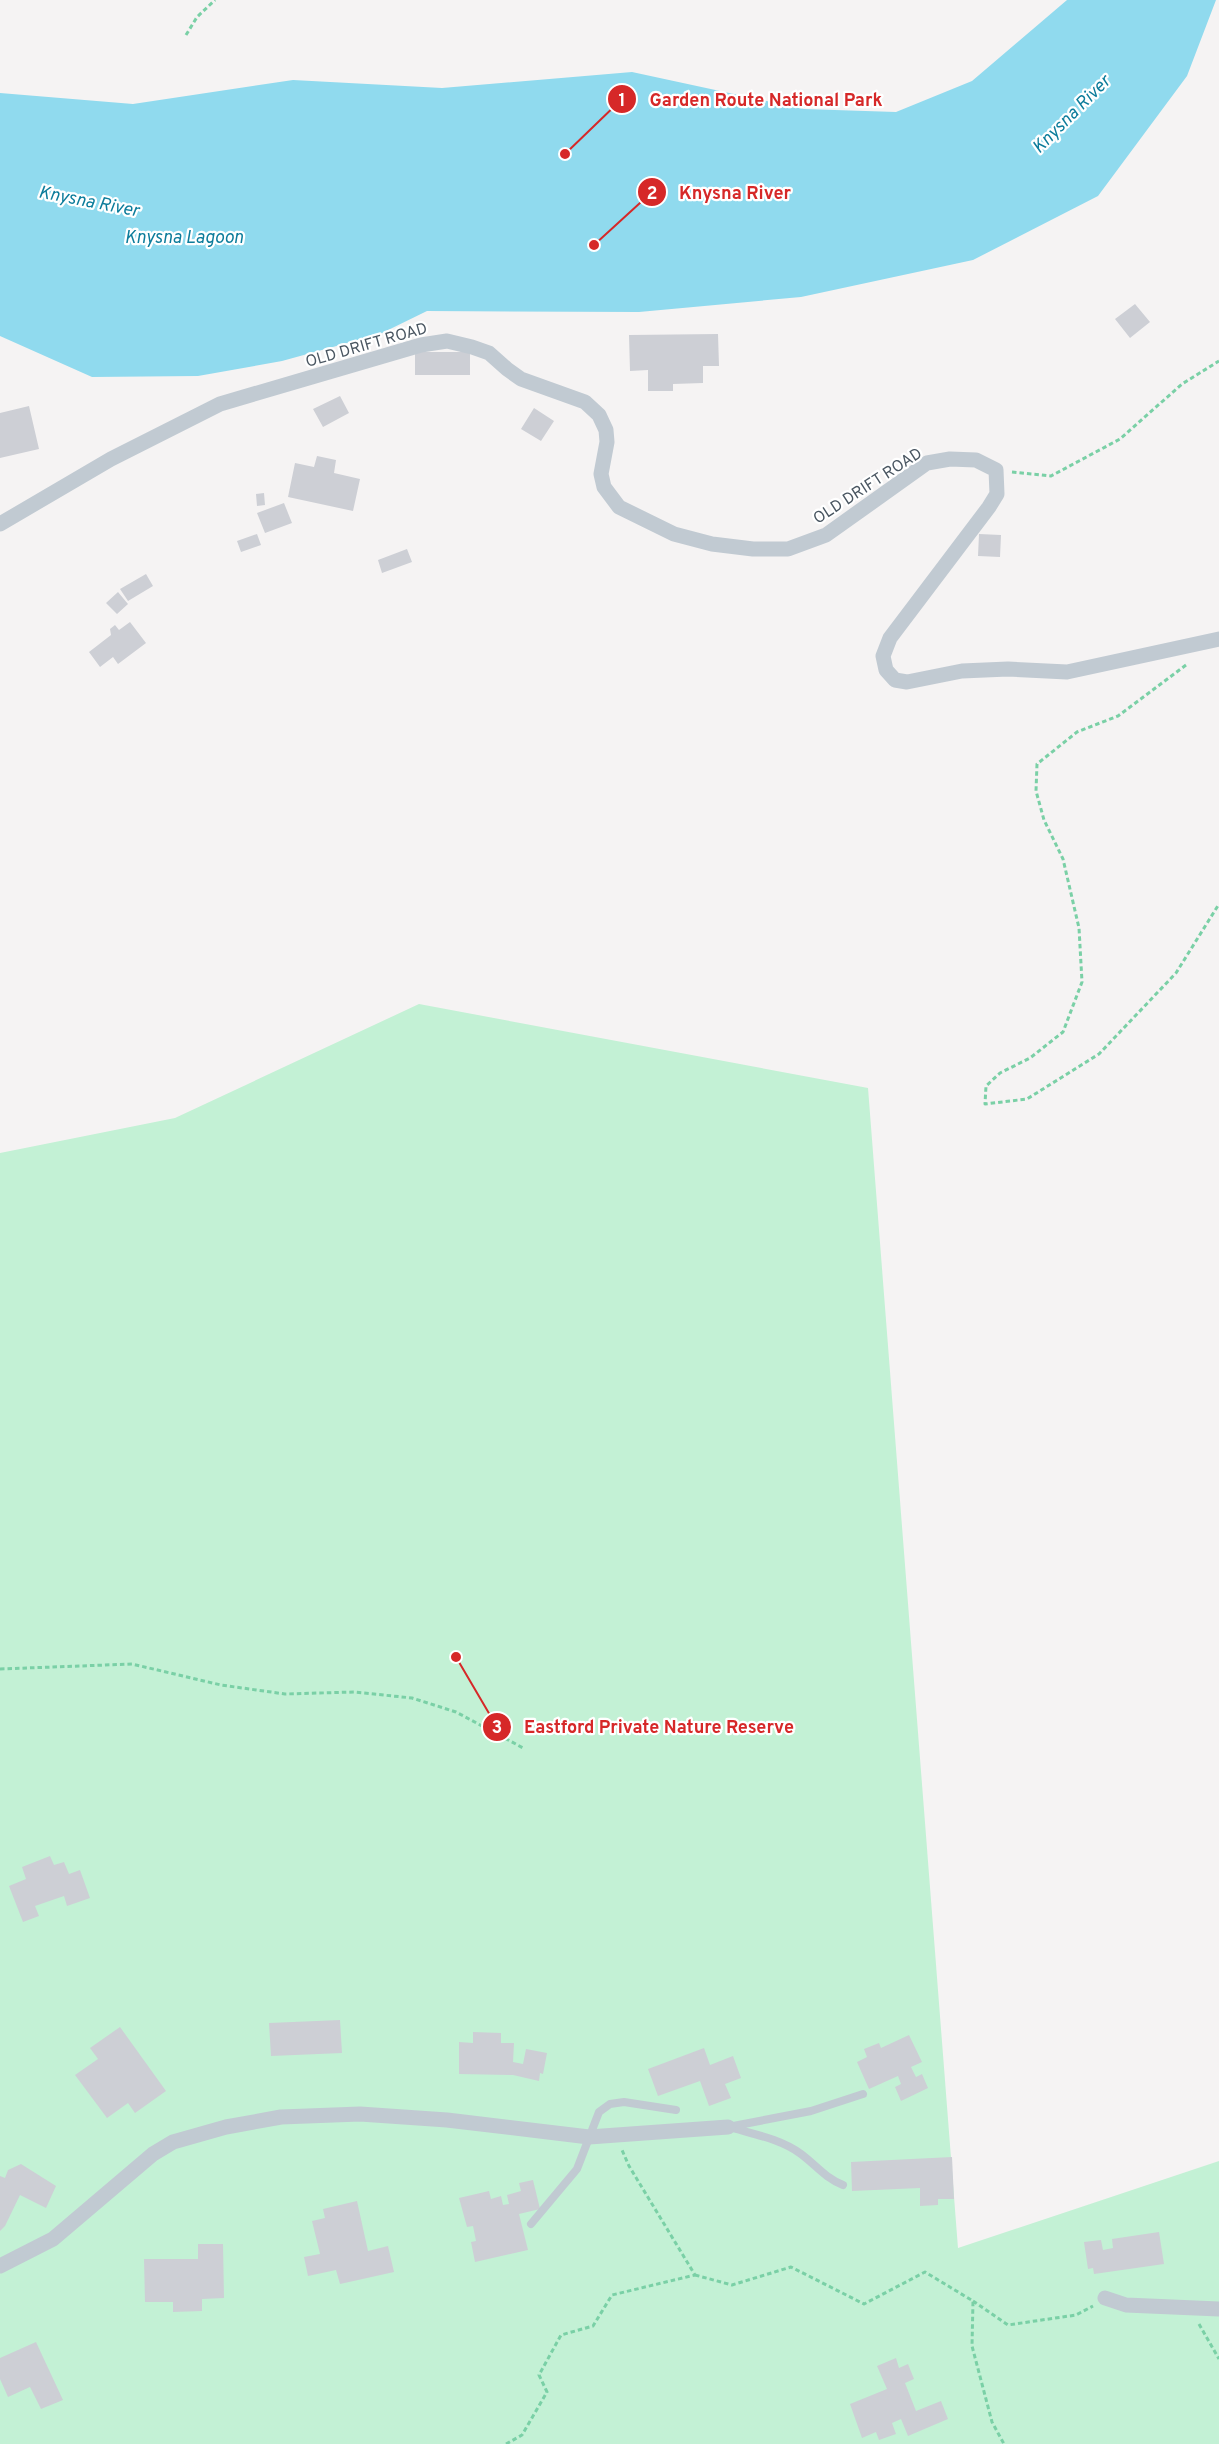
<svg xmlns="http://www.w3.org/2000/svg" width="1219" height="2444" font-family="Overpass,sans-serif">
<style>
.green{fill:#c3f1d5}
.water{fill:#90daee}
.building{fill:#cdcfd5}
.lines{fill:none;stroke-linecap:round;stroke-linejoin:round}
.path{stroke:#7ad0a6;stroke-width:3;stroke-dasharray:4.5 3;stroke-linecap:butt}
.service{stroke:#c1cad2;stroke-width:8}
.minor{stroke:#c1cad2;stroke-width:15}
.labels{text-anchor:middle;stroke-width:4.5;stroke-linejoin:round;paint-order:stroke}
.street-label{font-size:16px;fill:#4a5661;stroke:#fff}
.water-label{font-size:18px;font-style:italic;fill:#0c7c9b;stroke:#fff}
.leader{fill:none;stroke:#d62828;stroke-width:2}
.callout-dot{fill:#d62828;stroke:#fff;stroke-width:2}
.mark-label{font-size:18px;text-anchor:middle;font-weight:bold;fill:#fff}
.callout-label{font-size:18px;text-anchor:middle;font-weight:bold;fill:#d62828;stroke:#fff;stroke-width:4.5;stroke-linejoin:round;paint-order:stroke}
</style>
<rect width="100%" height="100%" fill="#f5f3f3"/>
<path class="green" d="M419,1004L868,1088L958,2248L1219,2161V2444H0V1153L175,1118Z"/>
<path class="water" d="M1067,0H1216L1187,76L1098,196L973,260L801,297L639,312L427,311L380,334L282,361L198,376L92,377L0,336V93L133,104L293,80L442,88L632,72L804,109L896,112L972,81Z"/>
<path class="building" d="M1135,304L1150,322L1130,338L1115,319Z
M718,334L719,366H703V383L673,384V391H648V370L630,371L629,335Z
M415,352H470V375H415Z
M340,396L349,413L323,427L313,409Z
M29,406L39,449L0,458V413Z
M534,408L554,421L541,441L521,429Z
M317,456L336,460L334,473L360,479L353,511L288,497L295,463L314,467Z
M264,493L265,505L257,506L256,494Z
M284,503L292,523L265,533L257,513Z
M257,534L261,545L241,552L237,541Z
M979,534L1001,535L1000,557L978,556Z
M407,549L412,562L382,573L378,560Z
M146,574L153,586L128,601L120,589Z
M118,592L128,604L117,614L106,603Z
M130,622L146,643L118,664L113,657L100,667L89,652L111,635L110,629L115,625L119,630Z
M50,1856L54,1865L64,1862L69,1874L80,1870L90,1898L67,1906L64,1896L35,1906L39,1916L23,1922L9,1886L26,1879L22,1867Z
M340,2020L342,2053L271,2056L269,2023Z
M120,2027L166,2091L135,2113L128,2103L107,2118L75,2075L98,2059L90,2048Z
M473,2032L501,2033V2043H514L513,2062L523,2064L526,2049L547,2053L543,2074L540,2073L539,2081L513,2075L459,2074V2042L473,2043Z
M909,2035L922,2062L911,2067L916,2077L922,2074L928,2088L901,2101L895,2087L901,2084L898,2076L869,2089L857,2062L867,2057L864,2049L879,2043L881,2048Z
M704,2048L710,2065L733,2056L741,2078L725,2084L731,2098L709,2106L700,2081L658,2096L648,2069Z
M952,2157L954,2199H938V2205L920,2206V2188L852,2191L851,2162Z
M21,2164L56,2186L46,2208L20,2195L5,2226L0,2231V2176L5,2178L8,2170Z
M533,2180L540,2209L519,2214L528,2250L475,2262L471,2242L476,2241L473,2226L467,2227L459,2198L489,2191L491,2199L501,2196L503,2205L509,2204L507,2195L521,2191L519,2183Z
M357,2201L368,2251L388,2246L394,2272L340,2284L336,2270L308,2276L304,2257L320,2254L312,2221L325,2218L323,2209Z
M1159,2232L1164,2264L1094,2274L1093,2268L1088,2269L1084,2242L1101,2240L1103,2250L1113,2248L1112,2239Z
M198,2244H223L224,2298L202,2299V2311L173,2312V2302H145L144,2259H198Z
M36,2342L63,2400L41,2409L30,2387L8,2397L0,2379V2358Z
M896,2358L899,2368L908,2364L914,2379L905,2383L916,2411L941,2401L948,2419L908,2436L901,2419L892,2423L896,2434L879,2440L876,2432L862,2438L850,2404L887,2389L877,2366Z"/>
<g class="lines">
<path class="path" d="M186,35L197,17L215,0
M1012,472L1051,476L1120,439L1182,384L1219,361
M1186,665L1118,716L1077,732L1037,764L1036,791L1044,820L1063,859L1079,928L1082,982L1063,1032L1030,1058L1000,1073L986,1086L985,1104L1027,1099L1099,1054L1176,973L1219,904
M0,1669L132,1664L221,1685L285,1694L354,1692L412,1698L456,1712L525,1749
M695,2275L732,2285L791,2267L864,2304L925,2272L973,2301L972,2346L992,2422L1004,2444
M973,2301L1008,2325L1076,2315L1093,2306
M1199,2324L1219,2359
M506,2444L522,2435L547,2392L539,2375L561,2335L593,2326L612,2295L695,2275L629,2166L622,2150"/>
<path class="service" d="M728,2127L811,2111L863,2094
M729,2127C753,2134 781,2139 801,2154C817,2166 824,2177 843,2185
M531,2224L577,2169L599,2112L610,2104L624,2102L676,2110"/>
<path class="minor" d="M0,524L111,459L220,404L421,345L447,341L472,347L489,353L507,369L521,379L585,402L599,415L606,430L607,442L601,474L604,487L619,507L674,534L712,544L753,549H788L826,535L927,463L950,459L976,460L996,470L997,494L989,507L890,638L883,656L886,670L895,680L907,682L962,671L1008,669L1067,672L1219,639
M0,2266L53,2239L153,2154L173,2142L226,2127L281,2117L360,2114L447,2120L589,2137L728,2127
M1105,2298L1126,2305L1219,2309"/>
</g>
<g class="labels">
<g class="street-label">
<text transform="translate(366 344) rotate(-16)" y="6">OLD DRIFT ROAD</text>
<text transform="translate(867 485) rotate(-33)" y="6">OLD DRIFT ROAD</text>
</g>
<g class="water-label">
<text transform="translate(1071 114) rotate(-45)" y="6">Knysna River</text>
<text transform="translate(89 201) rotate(11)" y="6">Knysna River</text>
<text x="184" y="243">Knysna Lagoon</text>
</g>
</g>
<path class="leader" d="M565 154L622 99M594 245L652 192M456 1657L497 1727"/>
<g class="callout-dot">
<circle cx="565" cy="154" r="6"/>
<circle cx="594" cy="245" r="6"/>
<circle cx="456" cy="1657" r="6"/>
<circle cx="622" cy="99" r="15"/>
<circle cx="652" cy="192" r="15"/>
<circle cx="497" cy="1727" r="15"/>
</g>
<g class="mark-label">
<text x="622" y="106">1</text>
<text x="652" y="199">2</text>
<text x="497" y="1733">3</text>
</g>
<g class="callout-label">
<text x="766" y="106">Garden Route National Park</text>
<text x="735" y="199">Knysna River</text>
<text x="659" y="1733">Eastford Private Nature Reserve</text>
</g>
</svg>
